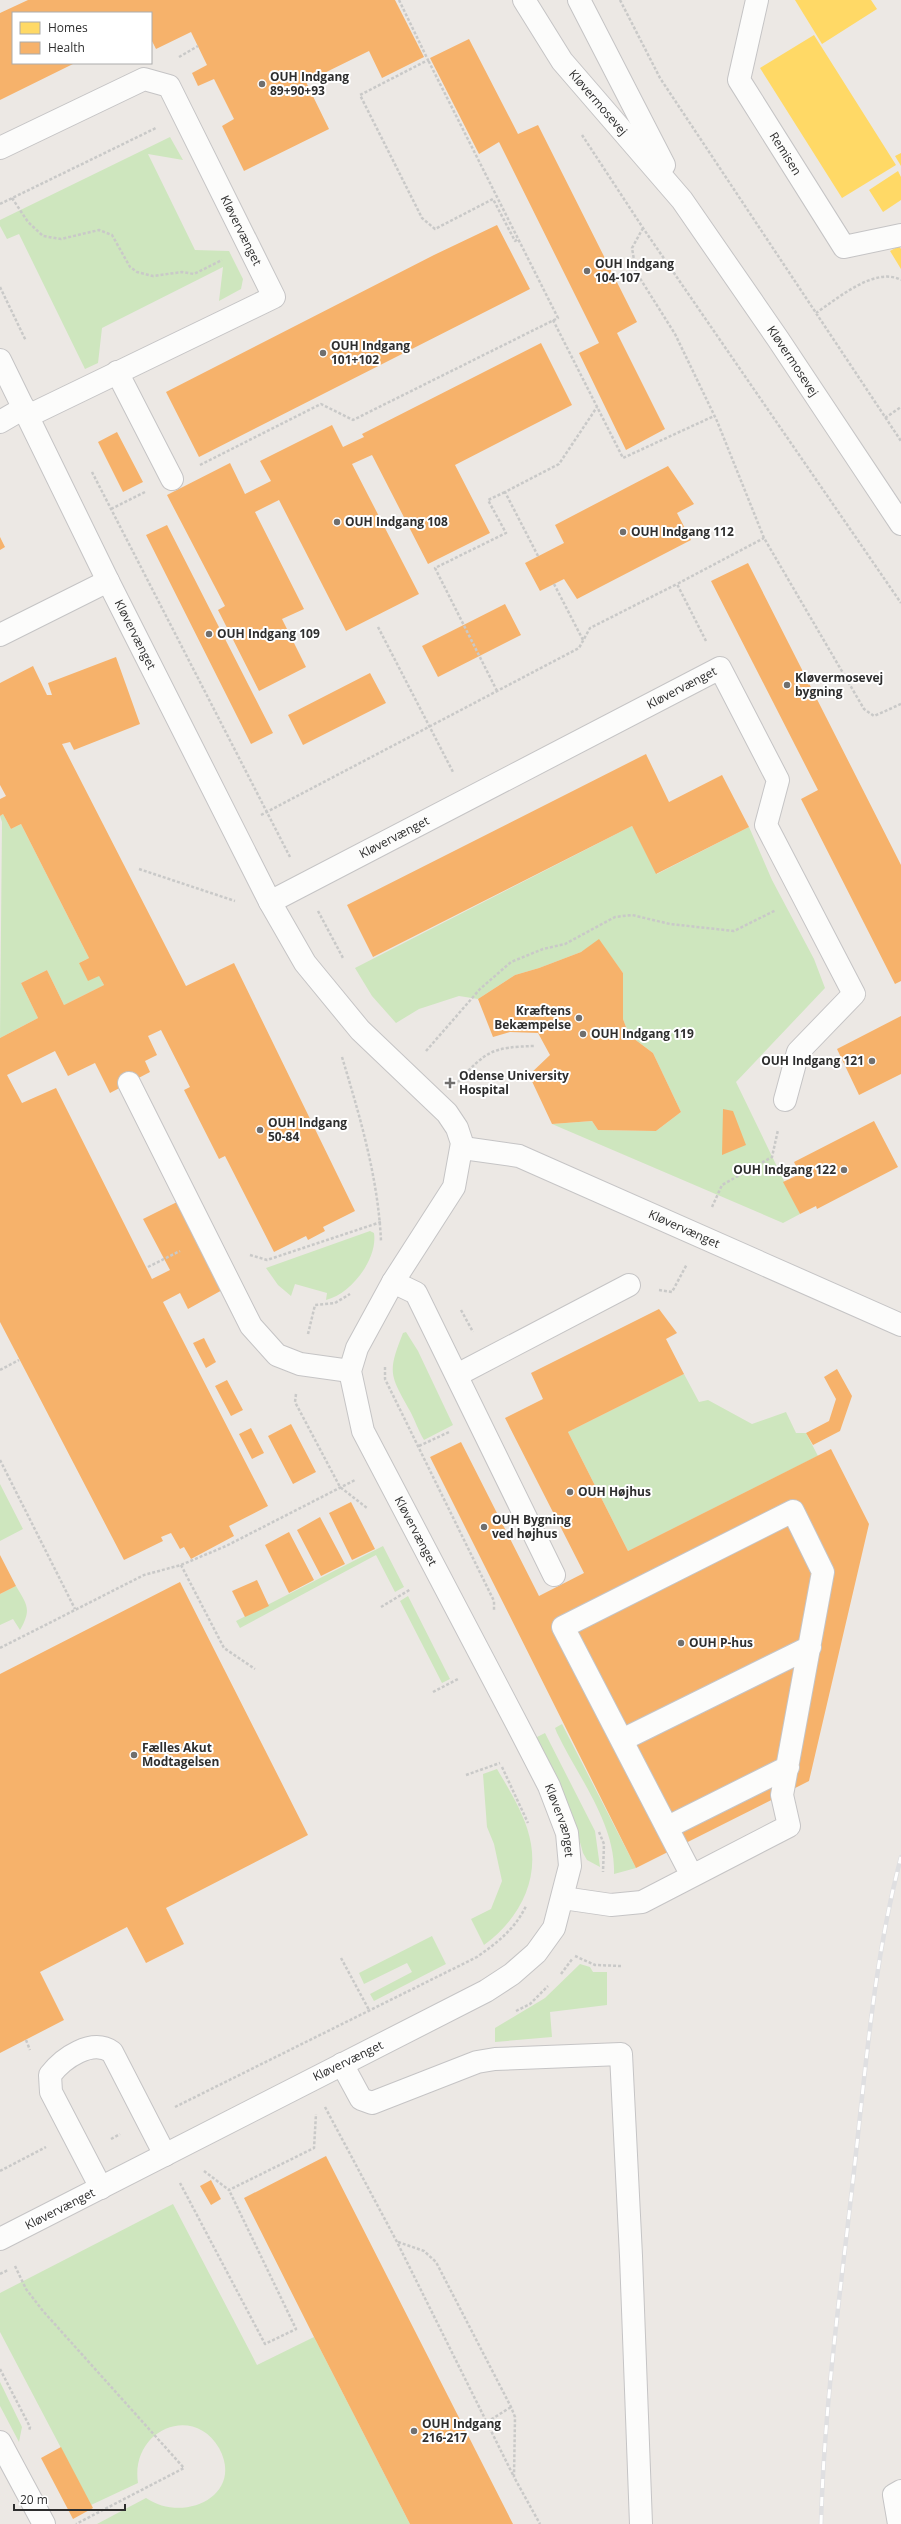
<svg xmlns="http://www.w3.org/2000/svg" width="901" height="2524" font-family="'Open Sans',sans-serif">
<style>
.green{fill:#cee6be}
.homes{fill:#ffd966}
.health{fill:#f6b26b}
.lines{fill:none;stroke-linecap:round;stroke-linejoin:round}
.service-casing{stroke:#c5c4c5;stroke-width:24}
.minor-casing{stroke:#c5c4c5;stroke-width:24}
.tertiary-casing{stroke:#c5c4c5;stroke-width:24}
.secondary-casing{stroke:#c5c4c5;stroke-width:24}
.path{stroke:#c9c9c8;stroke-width:2.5;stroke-dasharray:3 2;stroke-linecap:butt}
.service{stroke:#fcfcfb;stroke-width:22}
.minor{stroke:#fcfcfb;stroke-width:22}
.tertiary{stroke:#fcfcfb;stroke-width:22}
.secondary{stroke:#fcfcfb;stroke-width:22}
.rail-casing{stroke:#dfdfe1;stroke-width:4.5}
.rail{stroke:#fff;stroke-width:3;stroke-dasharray:9;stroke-linecap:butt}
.poi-dot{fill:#706f6e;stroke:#fff;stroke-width:1.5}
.labels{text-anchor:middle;stroke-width:4;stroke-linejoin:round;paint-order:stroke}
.poi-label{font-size:12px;font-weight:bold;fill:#2e2e2e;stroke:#fff;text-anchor:start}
.street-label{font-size:12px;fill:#2e2e2e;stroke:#fff}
</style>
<rect width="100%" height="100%" fill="#ece8e4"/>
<path class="green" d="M170,137L183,160L148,154L195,250L229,251L243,279L241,289L219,301L223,267L102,328L98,363L85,369L19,234L7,239L0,226V220Z
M3,814L11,829L21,824L89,958L79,963L99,976L104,985L64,1005L47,970L21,983L38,1018L0,1038L2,822L0,816Z
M632,826L657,874L749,827L772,880L814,959L825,988L736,1082L800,1214L783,1223L552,1124L592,1121L598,1130L656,1131L681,1112L653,1053L629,1035L623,1019V973L599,940L581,952L539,968L515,975L478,999L459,996L419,1009L396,1023L372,996L355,968Z
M370,1231L374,1233C378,1259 351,1294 326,1300L327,1293L295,1284L291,1296L278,1285L266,1268Z
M406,1332L418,1351L453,1425L424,1440C418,1430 415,1420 410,1411C390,1375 387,1373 403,1333Z
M684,1374L699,1402L708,1400L752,1424L786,1412L796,1433H806L818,1456L628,1551L568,1432Z
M0,1484L23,1529L0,1541Z
M383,1546L404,1587L395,1592L376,1555L240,1628L236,1621Z
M16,1586C27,1605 32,1609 20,1630L13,1619L0,1625V1594Z
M408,1596L450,1679L442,1683L400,1601Z
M562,1724L636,1868L614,1874C616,1824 578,1777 557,1733L555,1728Z
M545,1733L595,1831L600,1867L587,1860L583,1853L572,1814L533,1739Z
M497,1769C510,1791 527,1818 531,1844C538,1885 516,1922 484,1945L471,1919L491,1909L502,1881L494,1844L487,1827L483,1774Z
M432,1936L446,1964L374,2001L370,1994L412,1972L407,1963L364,1984L359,1973Z
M580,1964L590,1967L593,1972H607V2005L550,2012L552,2037L495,2042V2028L545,1998Z
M173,2204L257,2365L314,2337L410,2524H97L146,2498C184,2524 245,2495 219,2448C193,2403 130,2430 138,2483L91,2505L0,2332V2293Z
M0,2382L22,2427L19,2442L0,2406Z"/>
<path class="homes" d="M795,0H871L877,9L822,44Z
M814,35L896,165L842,198L760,68Z
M901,153V166L895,156Z
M898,171L901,177V200L883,212L869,190Z
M899,246L901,249V269L890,251Z"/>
<path class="health" d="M28,0H395L424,57L382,78L369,51L306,82L329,129L244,171L222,126L234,119L214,79L198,86L192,73L207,65L191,32L156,49L151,39V13H13V63H75L0,100V13Z
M469,39L518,134L538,125L637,322L617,333L665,429L626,450L579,353L599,343L499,142L479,154L430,58Z
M497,225L530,289L199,457L166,392L434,255Z
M541,343L572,405L455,465L490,533L428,564L372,455L352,464L419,594L346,631L279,500L255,512L304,609L282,619L306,667L259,691L218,610L225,606L167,495L230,463L245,494L271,481L260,461L332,425L343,447L364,437L362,434Z
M117,432L143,482L123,492L98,442Z
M668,466L694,504L677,513L691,540L577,599L564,579L540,591L525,563L564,543L555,525Z
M167,525L273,733L251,744L146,535Z
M0,537L5,547L0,550Z
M748,563L901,865V981L895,984L801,799L818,790L711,581Z
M505,604L521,635L438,677L422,646Z
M116,657L140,724L74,750L70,742L62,744L186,986L234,963L355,1211L323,1227L325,1231L308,1240L306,1236L274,1252L225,1156L219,1159L184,1090L190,1087L161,1030L148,1036L157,1055L145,1061L150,1072L110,1093L95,1063L68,1076L55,1051L7,1075L22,1103L56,1088L152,1279L170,1270L143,1219L179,1201L224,1289L188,1309L180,1293L163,1302L268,1506L229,1526L234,1536L191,1559L184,1547L180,1549L171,1533L161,1537L163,1541L124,1560L0,1322V1038L38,1018L21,983L47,970L64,1005L104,985L99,976L88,981L79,963L89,958L21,824L11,829L3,814L0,816V799L6,796L0,785V683L33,666L47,695H52L48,683Z
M370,673L386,703L303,745L288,715Z
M646,754L669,802L722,775L749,827L656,874L632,826L373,957L347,905Z
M599,939L623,973V1019L629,1035L653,1053L681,1112L656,1131L598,1130L592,1121L552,1124L529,1075L550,1055L538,1033L510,1032L493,1037L478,999L515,975L539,968L581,952Z
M901,1016V1074L859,1095L837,1049Z
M723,1109L733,1111L746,1145L722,1155Z
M874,1121L898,1167L817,1209L816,1206L800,1214L783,1182L800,1174L794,1162Z
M659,1309L677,1333L666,1339L684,1374L568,1432L628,1551L831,1449L869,1524L809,1781L636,1868L430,1457L461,1442L539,1596L584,1573L505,1418L543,1399L531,1373Z
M204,1338L216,1362L206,1368L193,1343Z
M837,1369L852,1396L840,1431L813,1445L806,1433L829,1421L836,1399L824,1377Z
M227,1380L243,1410L231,1416L215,1386Z
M291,1424L316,1472L293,1484L268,1436Z
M251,1428L264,1453L252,1459L239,1434Z
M351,1502L375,1549L352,1560L329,1513Z
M320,1517L345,1564L321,1576L297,1530Z
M289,1532L314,1580L289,1593L265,1545Z
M0,1555L16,1586L0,1594Z
M257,1580L269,1606L245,1617L232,1591Z
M180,1582L308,1835L166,1908L184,1944L146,1963L127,1927L40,1972L64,2020L0,2053V1674Z
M326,2156L513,2524H410L314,2337L244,2198Z
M211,2180L221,2199L211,2205L200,2186Z
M61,2447L93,2508L73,2519L41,2458Z"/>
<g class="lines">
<g class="service-casing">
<path id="service" d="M117,372L172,479
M0,422L24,408
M129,1083L251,1326L277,1355L300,1364L350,1371
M393,1282L416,1293L554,1575
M457,1375L629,1285
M622,1740L810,1647
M668,1827L788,1767
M563,1898L611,1905L642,1902L789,1826L782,1795L823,1572L793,1511L563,1627L692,1876
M342,2064L361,2099L372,2103L477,2062L495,2059L621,2054L631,2256L641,2524
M101,2188L51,2092L50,2075C63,2058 92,2038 112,2052L165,2155
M0,2442L44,2524"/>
</g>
<g class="minor-casing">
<g id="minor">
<path id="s1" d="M757,0L739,80L844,247L901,235"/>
<path id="s2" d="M0,148L144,79L169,86L274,297L28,416"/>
<path d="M0,635L108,581"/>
<path id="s3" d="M270,902L720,668L778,780L766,825L854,994L798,1052L785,1100"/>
<path id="s4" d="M463,1148L519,1156L901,1325"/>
<path d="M899,2524L894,2495L901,2491"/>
</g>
</g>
<g class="tertiary-casing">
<g id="tertiary">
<path id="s5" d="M0,360L108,581L270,902L305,963L360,1030L447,1113L457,1128L462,1143L454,1187L393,1282L357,1348L350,1371L363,1431L518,1726L549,1786L567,1833L570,1866L554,1928L536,1953L512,1974L486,1991L0,2239"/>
</g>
</g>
<g class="secondary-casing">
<g id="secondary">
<path id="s6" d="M524,0L562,61L682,200L778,339L901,524"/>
<path d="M579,0L664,165"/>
</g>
</g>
<path class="path" d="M399,0L428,60L360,95L422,218L435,229L493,199L515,241L518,239
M620,0L660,78L901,441
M179,57L198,46
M582,135L643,228L901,603
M12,198L28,222L43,236L61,239L99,230L112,235L130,267L137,272L153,276L182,272L194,274L222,260
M0,204L156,128
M643,228L632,248L636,272L675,334L717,421L764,538L864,709L874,716L901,704
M0,287L26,341
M816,313C837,299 875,266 901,280
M553,320L623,458L714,416
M885,418L901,407
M200,465L321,404L353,420L558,318L428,60
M92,472L290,857
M111,509L145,492
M538,556L505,492L559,464L597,407
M554,584L583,640
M378,627L453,772
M706,641L677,584L764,538
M497,691L435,568L506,533L488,500L505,492
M261,815L579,648L590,628L677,584
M139,869L235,901
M318,911L343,958
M426,1051L480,989L511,962L543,949L565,944L615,917L632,915L670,924L734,931L776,910
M342,1057C360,1117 378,1177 381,1241
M458,1082C486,1051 492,1047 535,1046
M712,1207L722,1185L772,1157L778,1130
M250,1255L267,1260L381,1222
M148,1267L180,1251
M659,1290L672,1292L687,1264
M461,1310L473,1332
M308,1334L315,1305L335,1303L350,1294
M385,1367V1379L494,1601V1610
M0,1370L19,1360
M296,1394L295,1402L340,1487L367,1508
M419,1446L449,1432
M0,1460L75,1609
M181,1565L224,1648L255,1669
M381,1607L411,1589
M0,1648L144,1575L181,1565L226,1546L355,1480
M433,1692L458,1679
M502,1767L528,1823
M466,1775L500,1763
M599,1832L604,1844L603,1872
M575,1956L595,1965L621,1966
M341,1958L369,2010
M561,1974L573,1958
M516,2011L530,2004L548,1986
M26,2040L30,2050
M175,2107L477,1957C498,1942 515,1929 526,1906
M325,2107L397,2242L514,2477
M111,2139L120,2134
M0,2171L46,2147
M204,2171L229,2190L314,2148L316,2114
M180,2183L265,2344L296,2329L229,2190
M398,2242L424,2251L436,2262L511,2407L515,2417L514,2477L540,2524
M15,2266L26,2289L43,2311L184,2468L76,2524
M0,2274L8,2270
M0,2369L30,2427L29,2431
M487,2422L511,2407"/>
<use href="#service" class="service"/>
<use href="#minor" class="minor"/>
<use href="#tertiary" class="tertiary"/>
<use href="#secondary" class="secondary"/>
<g class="rail-casing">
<path id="rail" d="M821,2524C824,2406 841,2288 854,2171C866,2065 874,1959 901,1857"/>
</g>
<use href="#rail" class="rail"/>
</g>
<g class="poi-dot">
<circle cx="262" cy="84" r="4"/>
<circle cx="587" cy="271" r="4"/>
<circle cx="323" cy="353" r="4"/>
<circle cx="337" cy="522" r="4"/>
<circle cx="623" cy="532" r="4"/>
<circle cx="209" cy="634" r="4"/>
<circle cx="787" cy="685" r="4"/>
<circle cx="579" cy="1018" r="4"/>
<circle cx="583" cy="1034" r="4"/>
<circle cx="872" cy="1061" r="4"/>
<path d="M448 1077h4v4h4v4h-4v4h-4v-4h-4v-4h4z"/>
<circle cx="260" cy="1130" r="4"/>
<circle cx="844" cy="1170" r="4"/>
<circle cx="570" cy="1492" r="4"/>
<circle cx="484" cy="1527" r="4"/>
<circle cx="681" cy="1643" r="4"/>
<circle cx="134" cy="1755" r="4"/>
<circle cx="414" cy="2431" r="4"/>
</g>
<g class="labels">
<g class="poi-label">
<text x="270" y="81">OUH Indgang<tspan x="270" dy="14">89+90+93</tspan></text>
<text x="595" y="268">OUH Indgang<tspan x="595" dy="14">104-107</tspan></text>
<text x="331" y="350">OUH Indgang<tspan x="331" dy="14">101+102</tspan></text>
<text x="345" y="526">OUH Indgang 108</text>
<text x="631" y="536">OUH Indgang 112</text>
<text x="217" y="638">OUH Indgang 109</text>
<text x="795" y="682">Kløvermosevej<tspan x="795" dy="14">bygning</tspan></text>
<text x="571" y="1015" text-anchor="end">Kræftens<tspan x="571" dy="14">Bekæmpelse</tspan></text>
<text x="591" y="1038">OUH Indgang 119</text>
<text x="864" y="1065" text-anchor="end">OUH Indgang 121</text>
<text x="459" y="1080">Odense University<tspan x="459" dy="14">Hospital</tspan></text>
<text x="268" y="1127">OUH Indgang<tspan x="268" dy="14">50-84</tspan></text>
<text x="836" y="1174" text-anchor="end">OUH Indgang 122</text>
<text x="578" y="1496">OUH Højhus</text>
<text x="492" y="1524">OUH Bygning<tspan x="492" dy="14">ved højhus</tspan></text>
<text x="689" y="1647">OUH P-hus</text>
<text x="142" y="1752">Fælles Akut<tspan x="142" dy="14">Modtagelsen</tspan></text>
<text x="422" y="2428">OUH Indgang<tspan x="422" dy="14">216-217</tspan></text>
</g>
<g class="street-label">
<text dy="4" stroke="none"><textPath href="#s6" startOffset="127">Kløvermosevej</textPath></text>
<text dy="4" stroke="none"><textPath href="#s1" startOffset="169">Remisen</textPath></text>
<text dy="4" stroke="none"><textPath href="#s2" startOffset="347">Kløvervænget</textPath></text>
<text dy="4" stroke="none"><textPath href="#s6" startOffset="451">Kløvermosevej</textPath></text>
<text dy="4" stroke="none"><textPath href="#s5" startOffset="306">Kløvervænget</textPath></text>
<text dy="4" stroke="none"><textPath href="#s3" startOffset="464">Kløvervænget</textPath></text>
<text dy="4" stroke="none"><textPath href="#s3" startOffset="140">Kløvervænget</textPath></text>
<text dy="4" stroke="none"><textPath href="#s4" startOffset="237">Kløvervænget</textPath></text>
<text dy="4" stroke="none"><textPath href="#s5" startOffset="1348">Kløvervænget</textPath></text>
<text dy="4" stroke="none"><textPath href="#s5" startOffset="1672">Kløvervænget</textPath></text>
<text transform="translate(348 2061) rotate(-26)" y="4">Kløvervænget</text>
<text transform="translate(60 2209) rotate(-27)" y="4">Kløvervænget</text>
</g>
</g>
<rect x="12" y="12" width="140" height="52" fill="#ffffff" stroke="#ababab"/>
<rect x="20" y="22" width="20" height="12" fill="#ffd966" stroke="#ababab"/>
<text x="48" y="32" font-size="12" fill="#2e2e2e">Homes</text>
<rect x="20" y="42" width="20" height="12" fill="#f6b26b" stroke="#ababab"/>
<text x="48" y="52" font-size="12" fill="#2e2e2e">Health</text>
<path d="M14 2504v6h111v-6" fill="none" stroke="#2e2e2e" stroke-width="2"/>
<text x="20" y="2504" font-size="12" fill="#2e2e2e" stroke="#ffffff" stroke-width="3" paint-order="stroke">20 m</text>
</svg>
